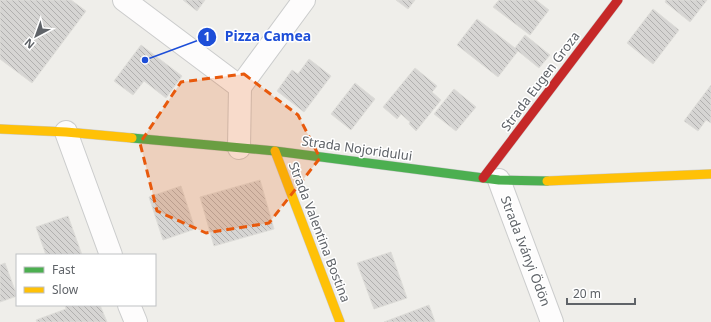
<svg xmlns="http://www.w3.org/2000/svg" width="711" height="322" font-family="'Noto Sans',sans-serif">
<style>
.building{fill:url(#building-back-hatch);stroke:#deddd9}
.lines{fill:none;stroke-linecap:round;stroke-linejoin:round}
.street-casing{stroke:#cbcccc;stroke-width:24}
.fast-casing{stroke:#cacacb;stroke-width:10}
.slow-casing{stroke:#cacacb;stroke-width:10}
.jam-casing{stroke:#cacacb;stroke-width:10}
.street{stroke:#fdfcfc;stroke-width:22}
.fast{stroke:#4caf50;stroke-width:9}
.slow{stroke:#ffc107;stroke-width:9}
.jam{stroke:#c62828;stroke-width:9}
.marked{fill:#e8590c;fill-opacity:0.2;stroke:#e8590c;stroke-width:3;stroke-dasharray:8 5;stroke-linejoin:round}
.labels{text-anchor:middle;stroke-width:3;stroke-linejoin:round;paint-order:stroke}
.street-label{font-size:13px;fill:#5f6368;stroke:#fff}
.leader{fill:none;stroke:#1d4ed8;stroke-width:1.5}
.callout-dot{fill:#1d4ed8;stroke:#fff;stroke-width:1.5}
.mark-label{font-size:12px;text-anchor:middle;font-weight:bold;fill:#fff}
.callout-label{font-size:14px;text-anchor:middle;font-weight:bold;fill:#1d4ed8;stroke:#fff;stroke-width:3;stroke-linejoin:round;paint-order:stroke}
</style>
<defs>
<pattern id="building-back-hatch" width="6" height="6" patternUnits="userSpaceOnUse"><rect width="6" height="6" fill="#d6d5d3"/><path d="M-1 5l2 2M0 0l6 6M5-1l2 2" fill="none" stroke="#b1b0af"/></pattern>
</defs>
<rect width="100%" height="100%" fill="#efeeea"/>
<path class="building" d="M0,0H71L86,11L32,83L0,59Z
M183,0H205L197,11Z
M396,0H415L408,9Z
M499,0H536L549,10L530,35L493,7Z
M666,0H707L690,22L665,2Z
M653,9L679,30L653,64L627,43Z
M477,19L515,48L525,35L550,55L539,68L518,51L498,77L457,45Z
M141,45L182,76L166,98L144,81L133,95L114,81Z
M309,59L331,76L304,112L277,91L292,70L298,74Z
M415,68L437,86L432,92L441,100L416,131L409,124L410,122L401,114L397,119L383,107Z
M355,83L375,99L351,130L331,114Z
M711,85V123L706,120L698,131L684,121Z
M454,89L476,107L456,131L434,114Z
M260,180L274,229L214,246L200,197Z
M181,186L195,229L163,240L149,197Z
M68,216L82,255H46L36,227Z
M391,252L407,298L374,309L357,263Z
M5,263L17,296L0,302V265Z
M65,305H100L107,322H37L36,320L66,309Z
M429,305L435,322H384Z"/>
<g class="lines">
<g class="street-casing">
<path id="street" d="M124,0L240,87
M66,132L111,255
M239,148L240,87L304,0
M499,180L552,322
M129,305L136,322"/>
</g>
<g class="fast-casing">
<path id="fast" d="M132,138L275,151L499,180L547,181"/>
</g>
<g class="slow-casing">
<path id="slow" d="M0,129L66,132L132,138
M275,151L340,322
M547,181L711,174"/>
</g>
<g class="jam-casing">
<path id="jam" d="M483,178L618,0"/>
</g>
<use href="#street" class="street"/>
<use href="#fast" class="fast"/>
<use href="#slow" class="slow"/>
<use href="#jam" class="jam"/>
</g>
<path class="marked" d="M244,74L298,115L320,158L269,223L206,233L157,211L140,143L181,82Z"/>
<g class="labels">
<g class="street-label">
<text transform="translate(540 81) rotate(-53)" y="5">Strada Eugen Groza</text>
<text transform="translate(357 148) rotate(8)" y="5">Strada Nojoridului</text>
<text transform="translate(320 232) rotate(69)" y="5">Strada Valentina Bostina</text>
<text transform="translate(526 251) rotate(69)" y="5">Strada Iványi Ödön</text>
</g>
</g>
<path class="leader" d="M145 60L207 37"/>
<g class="callout-dot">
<circle cx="145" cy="60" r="4"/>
<circle cx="207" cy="37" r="10"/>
</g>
<g class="mark-label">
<text x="207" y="41">1</text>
</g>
<g class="callout-label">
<text x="268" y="41">Pizza Camea</text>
</g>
<rect x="16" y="254" width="140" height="52" fill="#ffffff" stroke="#bfc1c3"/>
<rect x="24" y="267" width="20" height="6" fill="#4caf50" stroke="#bfc1c3"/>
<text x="52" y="274" font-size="12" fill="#5f6368">Fast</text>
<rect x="24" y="287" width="20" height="6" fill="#ffc107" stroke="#bfc1c3"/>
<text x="52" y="294" font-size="12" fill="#5f6368">Slow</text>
<g transform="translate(36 36) rotate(221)" stroke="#ffffff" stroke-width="3" paint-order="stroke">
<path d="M0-3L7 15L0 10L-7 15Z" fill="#5f6368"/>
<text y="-6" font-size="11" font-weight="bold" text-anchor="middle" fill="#5f6368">N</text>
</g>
<path d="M567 298v6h68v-6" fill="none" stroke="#5f6368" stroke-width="2"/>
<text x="573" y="298" font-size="12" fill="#5f6368" stroke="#ffffff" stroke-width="3" paint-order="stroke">20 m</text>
</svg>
